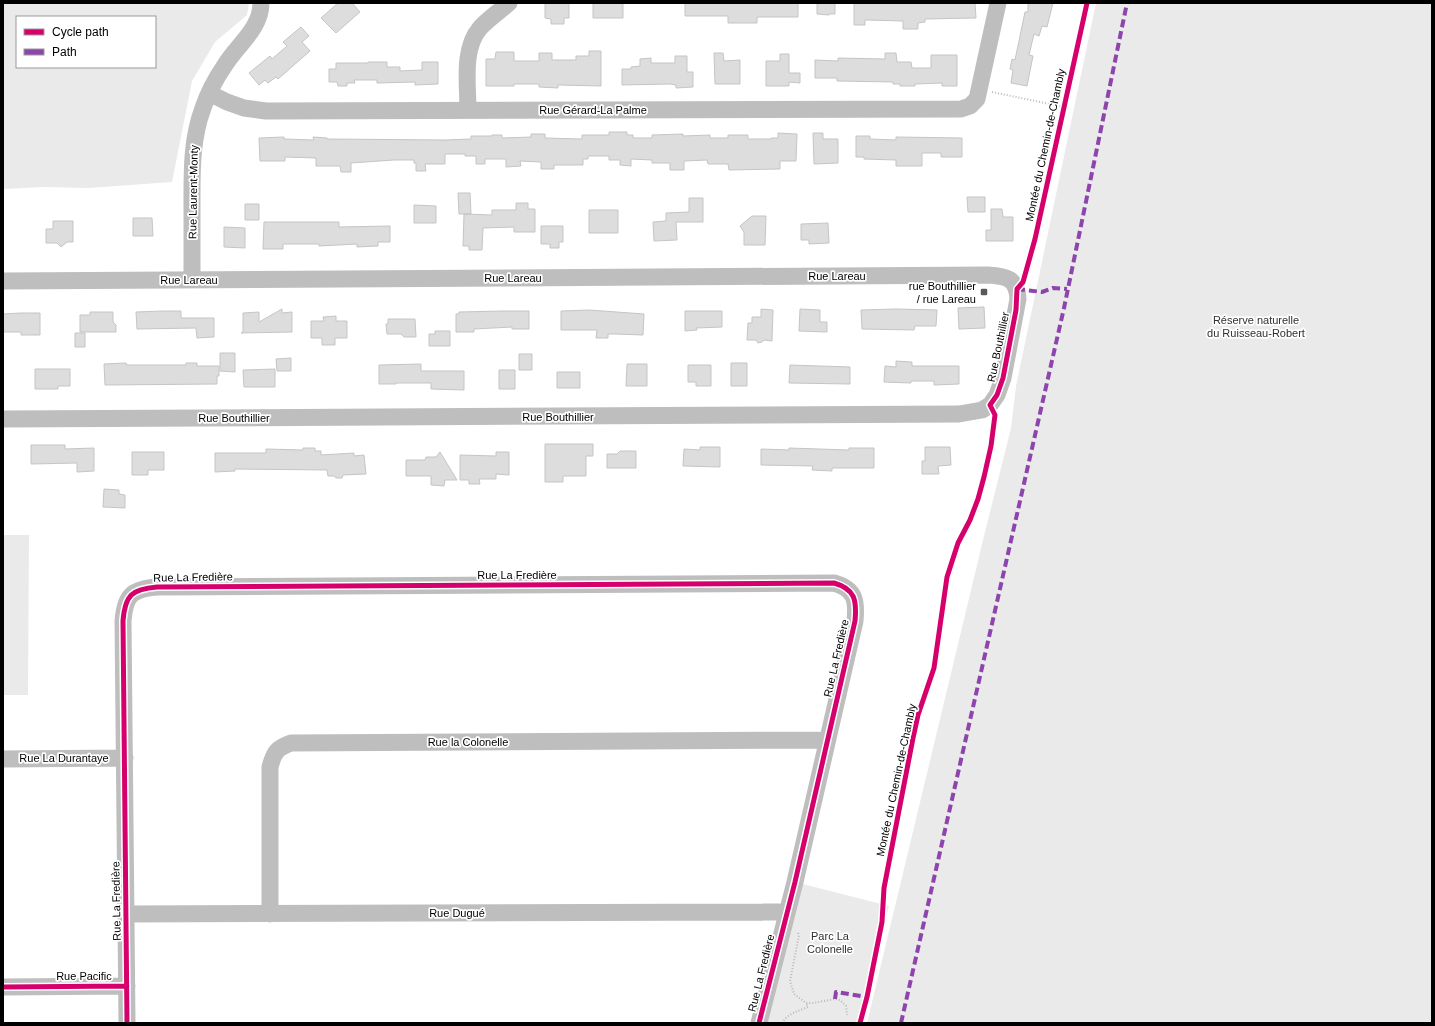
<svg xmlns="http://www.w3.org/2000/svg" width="1435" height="1026" font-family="Helvetica,sans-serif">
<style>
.green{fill:#eaeaea;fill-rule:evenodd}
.building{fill:#ddd;stroke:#c5c5c5}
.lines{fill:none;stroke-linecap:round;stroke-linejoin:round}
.path{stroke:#b8b8b8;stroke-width:2;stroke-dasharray:1 2;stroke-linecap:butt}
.minor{stroke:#bebebe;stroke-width:17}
.quiet{stroke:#8e44ad;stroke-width:4;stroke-dasharray:8 4;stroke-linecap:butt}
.cycleway-casing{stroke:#fff;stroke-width:8}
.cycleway{stroke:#d6006c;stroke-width:5}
.poi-dot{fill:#595959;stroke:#fff;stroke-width:1.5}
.labels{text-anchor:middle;stroke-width:3.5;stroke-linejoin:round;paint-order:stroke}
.street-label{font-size:11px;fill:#000;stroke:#fff}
.poi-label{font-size:11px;fill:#000;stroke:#fff;text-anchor:end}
.park-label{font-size:11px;fill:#303030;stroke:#fff}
</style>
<rect width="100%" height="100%" fill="#fff"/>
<path class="green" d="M3,3H249L247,15L215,42L192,81L172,182L88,188L44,187L3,189ZM17,17H155V67H17Z
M1096,3H1432V1023H867L984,536L1011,428L1016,386Z
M3,535H29L28,695H3Z
M795,882L889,906L858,1023H765Z"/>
<path class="building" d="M338,3H352L360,12L336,33L321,18Z
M545,3H569V18H564V24H551V19L545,18Z
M593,3H623V18H593Z
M685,3H798V17H757V23H728V16H685Z
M817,3H835V14H829V15L817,14Z
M854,3H975L976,18L925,19V22L918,23V29H903V21L865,20V25H854Z
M1028,3H1053L1047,27L1042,26L1039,36L1034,34L1029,55L1033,56L1027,86L1011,83L1013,70L1010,69L1012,59L1015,60L1025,12H1028Z
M301,27L309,36L302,42L310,51L278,79L276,77L268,83L265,80L259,85L249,73L270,56L272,59L287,46L283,42Z
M589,51H601V86L558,85V88L539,87V84H514V86H486V59H495L496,52H514V61H539V53H552V60H576V56H589Z
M714,53H723L724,61L740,60V84H715Z
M885,53H896L897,62H911L912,68H931V55H957V86H942V83L915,84V86H900V84H893V82L837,81V78H815V60L838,61V58L885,59Z
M780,54H789V73H800V83L789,82V86H766V61H780Z
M675,56H687V72H693V87L676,88V85L670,84L622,85V69H631V67L640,66V59L651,58V63H675Z
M368,62H387V67H400V71L422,70V62H438V84L415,85V82L377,83V80H354L355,83H347V86H338L337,82H329V69H336V63H368Z
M609,132H627V135H633V138H652V135L683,134V136L710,135V138H728V135H748V139H771V138H778V133L797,134L796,161H780V169L729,170L728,164H708L707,160L684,161V170H670V163H652V160L631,159V166L620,165V160H609V156H588V159H583V165H554V169H541V162L520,161L521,166L506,167V159H485V164H476V156H465V154H445V164H425L426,171H416V163H414V160H394L351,163V172H341L340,166H316V158L285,157V161H260L259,138L284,137V139L314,140L313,137L327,138V139L445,140L471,139V136H492V135H502V138L531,137V134H545V138L582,139V135H609Z
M813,133H823V139H838V163L814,164Z
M856,136H870V139L896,140V137L962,138V157H941V153H922V166H896V160L864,159V157H856Z
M458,193H470L471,214H459Z
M967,197H985V212H968Z
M689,198H703V222H676L677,240L654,241L653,222L666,221V213L689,212Z
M516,203H528V209H535V232H514V227L483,228L482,250H469V246H463L464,214L492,215V210H516Z
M245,204H259V220H245Z
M414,205L436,206V223H414Z
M991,209H1002L1003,217H1013V241H986V230H991Z
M589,210H618V233H589Z
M752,216H766L765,245H744V232L740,226Z
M133,218H152L153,236H133Z
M53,221H73V242H67L61,247L57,243H46V229H53Z
M264,222H339V227L390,226V242H378V246L357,247V244L319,246V244H283V249H263Z
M828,223L829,243L809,244V240H801V224Z
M541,226H563V242H559V248H550V244H541Z
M224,227L245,228V248L224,247Z
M984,307L985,328L959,329L958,308Z
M282,309V313L292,312V332L241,333L243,332V313L259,312V322Z
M761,309L773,310L772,341L764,340L762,342L758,343L756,340H747L748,323H752V317H761Z
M800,309L820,310V322H827V332L799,331Z
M896,309L937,310L936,326H915L914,330L862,329L861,310Z
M589,310L644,314L643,335L615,334H608V338H596L597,330H561V311Z
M163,311H181V318H214V337L197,338L196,328L137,329L136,312Z
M503,311H529V329H512V327L474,329V332H456V314H459V312Z
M685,311H722V327L696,328L697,330L685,331Z
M90,312H113V322L116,325V332H80V315H90Z
M21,313H40V335H21V332H3V314Z
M336,316V321H347V338H335V345H322V338H311V321H324L323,317Z
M388,319H415L416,337H404L401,334H387L386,324H388Z
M435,331H450V346H429V334H435Z
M75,333H85V347H75Z
M220,353H235V372L220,371Z
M519,354H532V370H519Z
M291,358V371H277L276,359Z
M896,361L912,362V366H959V384L934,385V381H911V383L884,382L885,366L896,367Z
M126,363L127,365H186V363H197V366H219V376H217V384L105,385L104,364Z
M731,363H747V386H731Z
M421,364V371H464V390L431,389V383H396V384H379V365Z
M627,364H647V386H626Z
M688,365H711V386H696V382H688Z
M790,365L850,367V384L789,383Z
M35,369H70V386H58V389H35Z
M275,369V387H244L243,370Z
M499,370H515V389H499Z
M557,372H580V388H557Z
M545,444H593V456H586V476H563V482H545Z
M31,445H65V449L94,448V471L77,472V463L31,464Z
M700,447H720V467L683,466L684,449L700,450Z
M925,447H950L951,465L938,466L939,474H922V461H925Z
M303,448H315V451H321V455L354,453V456L364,455L366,474L343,475L342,478H336L334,476H328L327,470L235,469V471L215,472V453H266V449L303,450Z
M789,448L849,450V448H874V468H832V471L812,470L813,466L761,465V449L789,450Z
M620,451H636V468H607V454H617Z
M132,452H164V470H148V475H132Z
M440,452L457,480H445L444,486L431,485V476H406V460H425L426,457H436Z
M496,452H509V475L496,474V479H479L480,484H469V480H460V455L496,456Z
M104,489L119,490V494L125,495V508L103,507Z"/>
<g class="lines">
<path class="path" d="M992,92L1064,107
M798,933L799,935L790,981L794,994L806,1003H813L835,999L840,1000L846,1006L847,1015
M782,1023C787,1014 798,1011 808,1007L806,1003"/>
<path class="minor" d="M209,93L227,102L244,108L266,111L961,109L970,106L977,99L998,3
M468,110C468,84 462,49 480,28C488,19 500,11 509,3
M192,280C192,256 192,231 192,207C192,173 191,140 203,108C208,93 216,78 225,65C237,45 261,29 261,3
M3,281L988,275C1006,276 1017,278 1018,299L1003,378L997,395L990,405L982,410L959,414L3,419
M3,759L125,758
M126,914L787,912
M270,914V767C274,752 277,748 291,743L827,740
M3,987L127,986
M127,1023L123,621C125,595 132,589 157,587L834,583C855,589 857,600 855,621L795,882L759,1023"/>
<path class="quiet" d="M1017,289L1042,292L1053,288L1067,289
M835,999L836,992L867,997
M901,1023L1064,308L1127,3"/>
<g class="cycleway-casing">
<path id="cycleway" d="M3,987L127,986
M127,1023L123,621C125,595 132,589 157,587L834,583C855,589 857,600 855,621L795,882L759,1023
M860,1023L867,997L882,922L884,888L913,738L918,715L934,668L947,577L958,543L970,520L978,499L984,477L991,446L995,415L990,405L997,395L1003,378L1016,310L1017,289L1023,282L1035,239L1087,3"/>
</g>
<use href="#cycleway" class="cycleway"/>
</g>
<rect class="poi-dot" x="980" y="288" width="8" height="8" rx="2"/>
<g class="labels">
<g class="street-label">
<text x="593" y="114">Rue Gérard-La Palme</text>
<text transform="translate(1045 145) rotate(-78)" y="4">Montée du Chemin-de-Chambly</text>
<text transform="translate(193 192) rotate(-89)" y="4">Rue Laurent-Monty</text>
<text x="837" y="280">Rue Lareau</text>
<text x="513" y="282">Rue Lareau</text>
<text x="189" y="284">Rue Lareau</text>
<text transform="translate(998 347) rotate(-78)" y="4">Rue Bouthillier</text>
<text x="558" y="421">Rue Bouthillier</text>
<text x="234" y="422">Rue Bouthillier</text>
<text x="517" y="579">Rue La Fredière</text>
<text transform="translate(193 577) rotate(-1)" y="4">Rue La Fredière</text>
<text transform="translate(836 658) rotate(-77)" y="4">Rue La Fredière</text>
<text x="468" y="746">Rue la Colonelle</text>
<text x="64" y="762">Rue La Durantaye</text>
<text transform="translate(896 780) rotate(-78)" y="4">Montée du Chemin-de-Chambly</text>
<text transform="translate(116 901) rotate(-91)" y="4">Rue La Fredière</text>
<text x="457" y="917">Rue Dugué</text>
<text transform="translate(761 973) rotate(-76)" y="4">Rue La Fredière</text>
<text x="84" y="980">Rue Pacific</text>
</g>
<g class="poi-label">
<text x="976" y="290">rue Bouthillier<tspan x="976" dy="13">/ rue Lareau</tspan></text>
</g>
<g class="park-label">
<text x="1256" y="324">Réserve naturelle<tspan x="1256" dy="13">du Ruisseau-Robert</tspan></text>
<text x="830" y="940">Parc La<tspan x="830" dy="13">Colonelle</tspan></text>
</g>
</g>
<rect width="1435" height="1026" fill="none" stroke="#000000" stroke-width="8"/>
<rect x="16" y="16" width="140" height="52" fill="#ffffff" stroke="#999999"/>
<rect x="24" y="29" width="20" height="6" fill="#d6006c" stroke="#999999"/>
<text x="52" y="36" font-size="12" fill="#000000">Cycle path</text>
<rect x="24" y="49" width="20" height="6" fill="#8e44ad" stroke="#999999"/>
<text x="52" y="56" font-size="12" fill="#000000">Path</text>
</svg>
